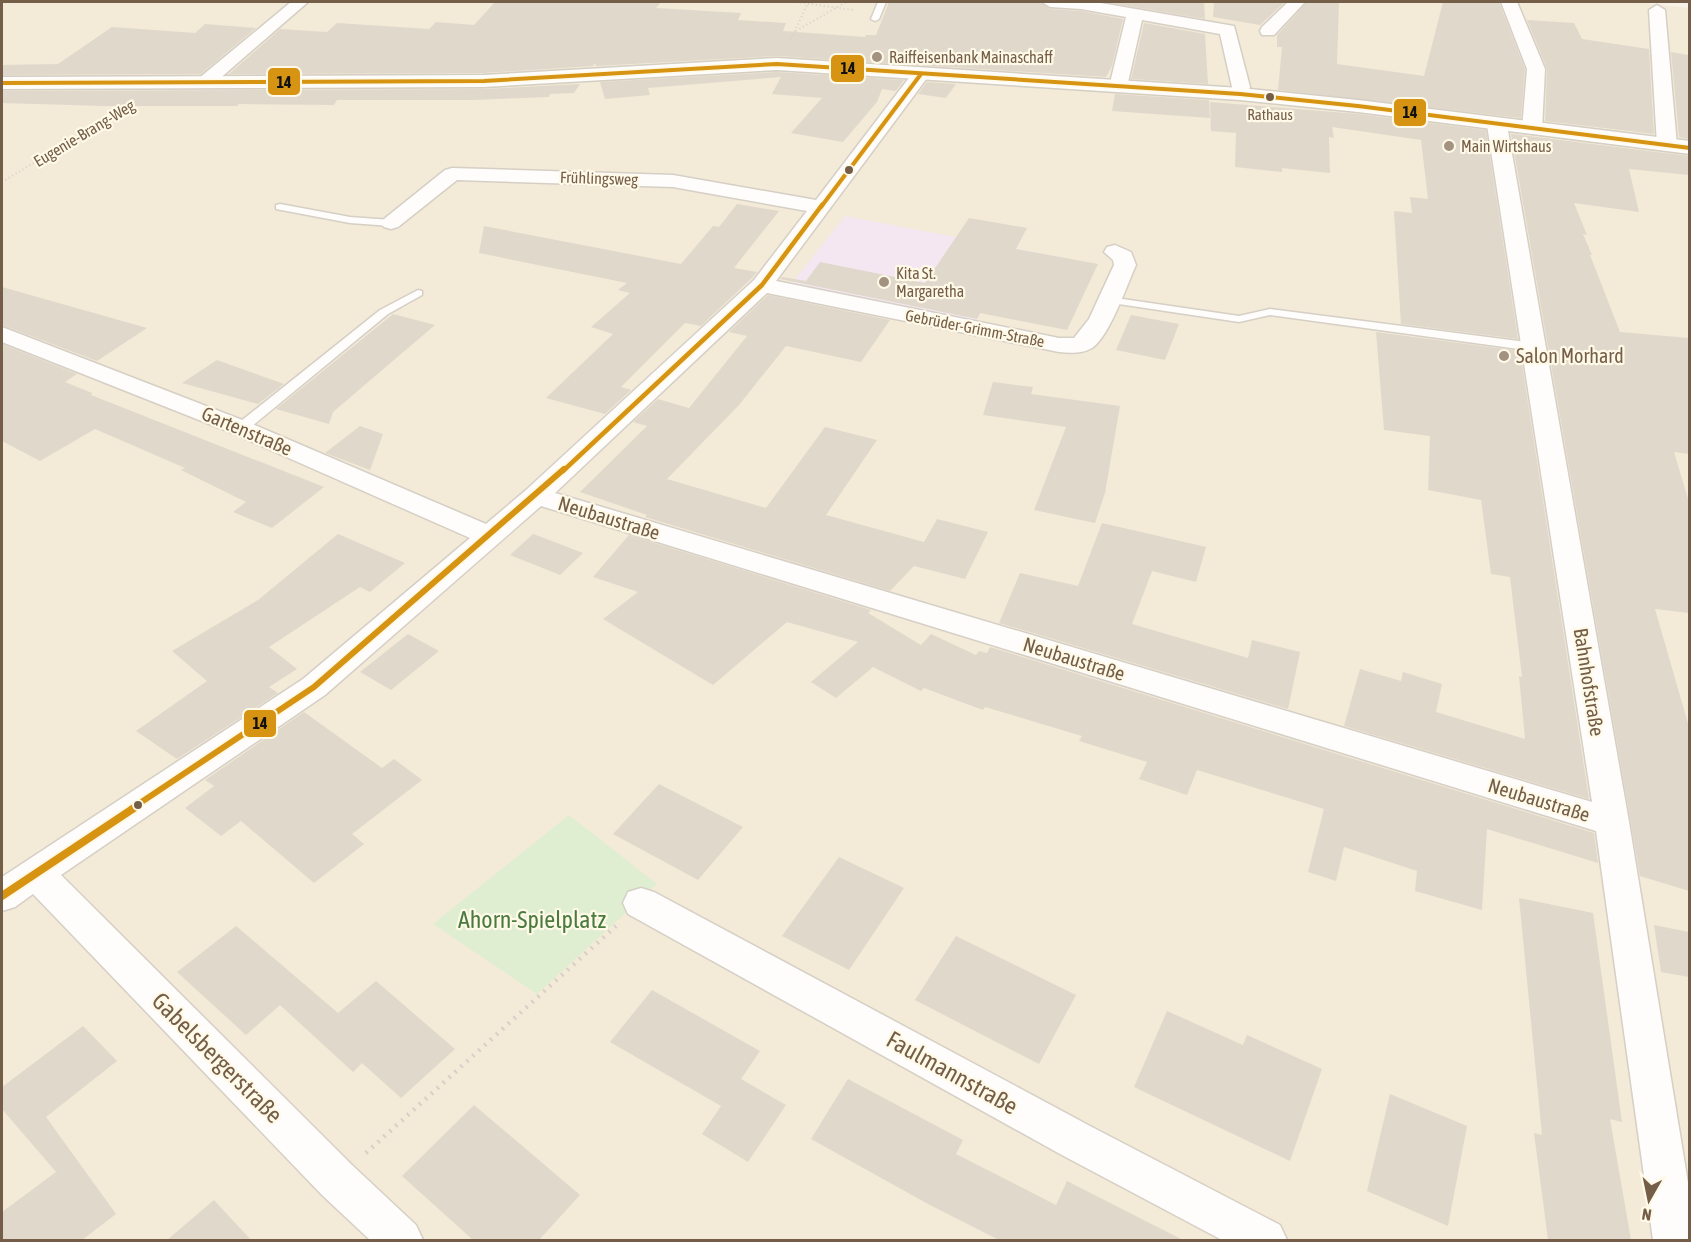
<svg xmlns="http://www.w3.org/2000/svg" width="1691" height="1242" font-family="'Asap Condensed',sans-serif">
<style>
.residential{fill:#f3ead7}
.education{fill:#f5e7f1}
.green{fill:#dfeed1}
.building{fill:#e1d8cc}
.lines{fill:none;stroke-linecap:round;stroke-linejoin:round}
.lane-casing{stroke:#d5cfc5;stroke-width:3}
.street-casing{stroke:#d5cfc5;stroke-width:3}
.secondary-casing{stroke:#d4cec3;stroke-width:3}
.path-far1{stroke:#d7d0c9;stroke-width:2;stroke-dasharray:1 3;stroke-linecap:butt}
.path{stroke:#d7d0c9;stroke-width:4.5;stroke-dasharray:2 6;stroke-linecap:butt}
.lane{fill:#fefdfb;fill-rule:evenodd}
.street{fill:#fefdfb;fill-rule:evenodd}
.secondary{fill:#fefdfb;fill-rule:evenodd}
.bus-1-far3-casing{stroke:#fff9e8;stroke-width:7}
.bus-1-far2-casing{stroke:#fff9e8;stroke-width:8}
.bus-1-far1-casing{stroke:#fff9e8;stroke-width:10}
.bus-1-casing{stroke:#fff9e8;stroke-width:12}
.bus-1-far3{stroke:#d69412;stroke-width:4}
.bus-1-far2{stroke:#d69412;stroke-width:4.5}
.bus-1-far1{stroke:#d69412;stroke-width:6}
.bus-1{stroke:#d69412;stroke-width:8}
.poi-dot{fill:#a2927f;stroke:#fff9e8;stroke-width:2}
.bus-dot{fill:#755e47;stroke:#fff9e8;stroke-width:2}
.labels{text-anchor:middle;stroke-width:4.5;stroke-linejoin:round;paint-order:stroke}
.far-bus-label{font-size:15px;fill:#755e47;stroke:#fff9e8}
.far-poi-label{font-size:16px;fill:#755e47;stroke:#fff9e8;text-anchor:start}
.far-street-label{font-size:16px;fill:#755e47;stroke:#fff9e8}
.poi-label{font-size:20px;fill:#755e47;stroke:#fff9e8;text-anchor:start}
.street-label{font-size:20px;fill:#755e47;stroke:#fff9e8}
.near-park-label{font-size:24px;fill:#497b3f;stroke:#fff9e8}
.near-street-label{font-size:24px;fill:#755e47;stroke:#fff9e8}
.line-badge{stroke:#fff9e8;stroke-width:2}
.pale-badge-label{font-size:16px;text-anchor:middle;font-weight:bold;fill:#111}
</style>
<rect width="100%" height="100%" fill="#f7f2e7"/>
<path class="residential" d="M2,2H1634L1689,8V1240H2Z"/>
<path class="education" d="M845,216L1070,259L987,301L975,322L791,284Z"/>
<path class="green" d="M569,815L657,884L537,994L433,924Z"/>
<path class="building" d="M495,2H661L656,8L741,13L738,20L786,23L783,31L865,37L866,35H876L889,2H1040L1050,9L1081,11L1123,19L1112,66L1106,77L777,56L596,66L595,63L593,66L484,73L229,74L280,29L327,32L337,23L429,29L436,22L474,25Z
M1105,2H1204L1205,19Z
M1214,2H1285L1260,25L1213,17Z
M1307,2H1339L1337,64L1424,76L1443,2H1499L1525,69L1521,118L1278,90L1282,47H1277V35Z
M1527,20L1574,23L1582,39L1649,49L1654,134L1545,121L1547,69Z
M1144,23L1205,34L1208,84L1131,79Z
M205,24L256,28L201,74L2,75V65L58,64L112,27L195,33Z
M1671,52L1689,55V139L1679,137Z
M777,72L904,80L896,91L882,89L877,102L843,142L791,133L822,98L772,94L781,77L648,88L650,95L605,99L600,82Z
M927,82L956,84L946,98L918,94Z
M580,84L574,93L550,94L549,97L473,100H337L334,105L239,104L237,106H104L2,103V91L484,89Z
M1115,94L1209,100L1210,118L1112,111Z
M1210,102L1358,114L1486,130L1518,339L1401,324L1394,211L1412,213L1410,197L1428,199L1421,140L1332,127L1334,138L1329,137L1330,173L1282,168V172L1235,167L1236,133L1211,131Z
M1511,134L1689,156V175L1629,169L1639,212L1574,203L1587,235L1583,234L1592,255H1590L1620,332L1689,338V454L1674,452L1689,502V613L1655,609L1689,727V891L1640,876Z
M737,204L779,211L734,268L757,272L752,278L701,326L685,323L621,387L631,390L605,414L546,398L613,334L591,327L630,293L618,290L627,283L479,253L484,226L681,264L713,226L719,227Z
M969,218L1027,228L1016,249L1098,264L1067,330L980,313L977,319L780,279L782,277L806,281L820,262L925,283Z
M2,287L147,328L97,361L2,325Z
M768,295L890,320L861,362L786,346L739,405L667,479L766,508L825,427L877,440L826,515L924,542L937,519L988,532L965,579L914,566L890,591L645,517L647,515L580,492L647,426L633,422L658,399L689,408L747,336L729,332Z
M393,314L435,325L333,412L329,424L276,409Z
M1131,315L1179,324L1165,360L1116,350Z
M1376,332L1520,351L1589,799L1344,726L1360,669L1401,681L1403,672L1442,684L1436,712L1525,739L1519,676L1522,677L1510,577L1491,574L1481,500L1428,490L1430,436L1384,430Z
M2,344L77,374L65,382L92,393L91,395L324,487L272,528L233,512L246,502L181,470L185,468L95,429L40,461L2,441Z
M217,360L284,384L258,404L182,383Z
M993,382L1033,387L1031,394L1120,406L1105,493L1095,523L1034,510L1066,427L983,415Z
M360,426L383,434L370,470L325,453Z
M1102,523L1206,547L1196,582L1152,571L1132,624L1248,658L1252,640L1300,652L1288,709L999,623L1020,573L1078,586Z
M338,534L405,563L370,592L360,587L269,647L297,669L269,687L278,693L177,759L136,731L207,681L172,651L258,600Z
M533,534L544,538L583,553L560,575L510,555Z
M629,535L871,610L868,613L921,645L931,634L976,655L979,651L987,653L990,647L1594,833L1598,863L1487,829L1482,910L1415,891L1417,871L1344,847L1336,881L1308,872L1324,809L1197,770L1187,795L1139,779L1147,762L1079,741L1082,736L985,707L983,710L924,688L921,691L873,667L836,698L811,682L858,642L787,622L713,685L603,619L638,592L593,577Z
M408,634L439,651L391,690L360,672Z
M304,712L382,768L394,759L422,780L352,834L364,844L314,883L241,821L221,836L185,808L214,786L205,780Z
M659,784L743,827L698,880L613,834Z
M839,857L904,888L849,970L782,936Z
M1519,898L1593,913L1622,1122L1610,1119L1631,1240H1548L1534,1133L1542,1135Z
M1654,925L1689,932V977L1661,972Z
M236,926L338,1013L376,981L455,1049L401,1098L362,1063L353,1072L280,1005L246,1035L177,972Z
M956,936L1076,995L1039,1064L915,1000Z
M652,990L760,1051L741,1079L786,1105L748,1162L702,1134L721,1106L610,1042Z
M1167,1011L1243,1045L1247,1035L1322,1069L1290,1161L1134,1087Z
M83,1026L117,1061L46,1117L116,1214L82,1240H2V1212L56,1172L2,1109V1087Z
M848,1079L963,1140L956,1154L1056,1205L1067,1181L1183,1240H999L928,1204L811,1139Z
M1390,1094L1467,1126L1448,1226L1367,1191Z
M474,1105L580,1195L539,1240H473L402,1176Z
M214,1200L251,1240H167Z"/>
<g class="lines">
<g class="lane-casing">
<path id="lane" d="M878,2H886L879,19L875,21L871,19Z
M280,204L350,217L391,220L396,223L391,226L350,223L276,209V205Z
M418,290L422,291V295L388,314L246,431H236L235,428L236,425L380,310Z
M1109,297L1239,316L1270,309L1534,343L1540,347L1534,351L1270,315L1239,322L1105,302L1103,300Z"/>
</g>
<g class="street-casing">
<path id="street" d="M291,2H308L210,87H198L195,83L198,79Z
M1042,2H1095L1234,26L1250,87L1246,98H1234L1231,94L1232,87L1220,34L1142,20L1127,87L1124,91H1112L1109,87L1126,17L1081,9L1050,7Z
M1288,2H1305L1274,35H1262L1260,31L1262,27Z
M1501,2H1517L1545,69L1542,129L1539,133H1525L1522,129L1527,69Z
M1657,5L1665,10L1677,145L1674,149H1660L1657,145L1649,10Z
M921,69L927,70L930,74L776,281L1059,338H1074L1089,319L1114,265L1113,260L1104,252L1107,247L1115,245L1131,252L1136,265C1127,285 1109,337 1092,348C1082,354 1069,353 1059,352L767,293L555,493L1592,802L1487,125L1490,121H1504L1507,125L1629,822L1690,1195V1240H1653L1596,831L541,506L325,695L61,875L352,1165L416,1225L423,1240H370L322,1195L33,894L15,907L2,911V877L303,679L470,538L232,433L2,342V327L250,423L486,524L526,490L754,280L807,211L673,187L457,180L398,227L391,229L384,227L380,223L384,219L445,170L452,168L673,175L816,200L915,70Z
M641,888L654,892L1090,1126L1280,1225L1287,1240H1222L1060,1154L628,914L623,903L628,892Z"/>
</g>
<g class="secondary-casing">
<path id="secondary" d="M777,58L1240,88L1358,100L1690,141V154L1358,112L1240,100L777,70L484,87L2,89V77L484,75Z"/>
</g>
<path class="path-far1" d="M796,2L853,10
M796,31L846,2
M791,39L808,3L816,2
M2,182L124,108"/>
<path class="path" d="M366,1153L616,926"/>
<use href="#lane" class="lane"/>
<use href="#street" class="street"/>
<use href="#secondary" class="secondary"/>
<g class="bus-1-far3-casing">
<path id="bus-1-far3" d="M2,83L484,81L777,64L1240,94L1358,106L1690,148
M821,207L921,74"/>
</g>
<g class="bus-1-far2-casing">
<path id="bus-1-far2" d="M563,471L762,285L822,205"/>
</g>
<g class="bus-1-far1-casing">
<path id="bus-1-far1" d="M131,809L314,687L564,469"/>
</g>
<g class="bus-1-casing">
<path id="bus-1" d="M2,896L134,808"/>
</g>
<use href="#bus-1-far3" class="bus-1-far3"/>
<use href="#bus-1-far2" class="bus-1-far2"/>
<use href="#bus-1-far1" class="bus-1-far1"/>
<use href="#bus-1" class="bus-1"/>
</g>
<g class="poi-dot">
<circle cx="877" cy="57" r="6"/>
<circle cx="1449" cy="146" r="6"/>
<circle cx="884" cy="282" r="6"/>
<circle cx="1504" cy="356" r="6"/>
</g>
<g class="bus-dot">
<circle cx="1270" cy="97" r="5"/>
<circle cx="849" cy="170" r="5"/>
<circle cx="138" cy="805" r="5"/>
</g>
<g class="labels">
<g class="far-bus-label">
<text x="1270" y="120">Rathaus</text>
</g>
<g class="far-poi-label">
<text x="889" y="63">Raiffeisenbank Mainaschaff</text>
<text x="1461" y="152">Main Wirtshaus</text>
<text x="896" y="279">Kita St.<tspan x="896" dy="18">Margaretha</tspan></text>
</g>
<g class="far-street-label">
<text transform="translate(84 133) rotate(-31)" y="6">Eugenie-Brang-Weg</text>
<text transform="translate(599 178) rotate(2)" y="6">Frühlingsweg</text>
<text transform="translate(975 328) rotate(11)" y="6">Gebrüder-Grimm-Straße</text>
</g>
<g class="poi-label">
<text x="1516" y="363">Salon Morhard</text>
</g>
<g class="street-label">
<text transform="translate(247 431) rotate(23)" y="7">Gartenstraße</text>
<text transform="translate(609 518) rotate(17)" y="7">Neubaustraße</text>
<text transform="translate(1074 659) rotate(17)" y="7">Neubaustraße</text>
<text transform="translate(1589 682) rotate(81)" y="7">Bahnhofstraße</text>
<text transform="translate(1539 800) rotate(17)" y="7">Neubaustraße</text>
</g>
<g class="near-park-label">
<text x="532" y="928">Ahorn-Spielplatz</text>
</g>
<g class="near-street-label">
<text transform="translate(217 1058) rotate(45)" y="8">Gabelsbergerstraße</text>
<text transform="translate(952 1073) rotate(29)" y="8">Faulmannstraße</text>
</g>
</g>
<g class="line-badge">
<rect x="830" y="54" width="35" height="29" rx="6" fill="#d69412"/>
<rect x="267" y="67" width="34" height="29" rx="6" fill="#d69412"/>
<rect x="1393" y="98" width="34" height="29" rx="6" fill="#d69412"/>
<rect x="243" y="709" width="34" height="29" rx="6" fill="#d69412"/>
</g>
<g class="pale-badge-label">
<text x="848" y="74">14</text>
<text x="284" y="88">14</text>
<text x="1410" y="118">14</text>
<text x="260" y="729">14</text>
</g>
<rect width="1691" height="1242" fill="none" stroke="#755e47" stroke-width="6"/>
<g transform="translate(1649 1200) rotate(189)" stroke="#fff9e8" stroke-width="4.5" paint-order="stroke">
<path d="M0-4.5L10 22L0 15L-10 22Z" fill="#755e47"/>
<text y="-9" font-size="16" font-weight="bold" text-anchor="middle" fill="#755e47">N</text>
</g>
</svg>
